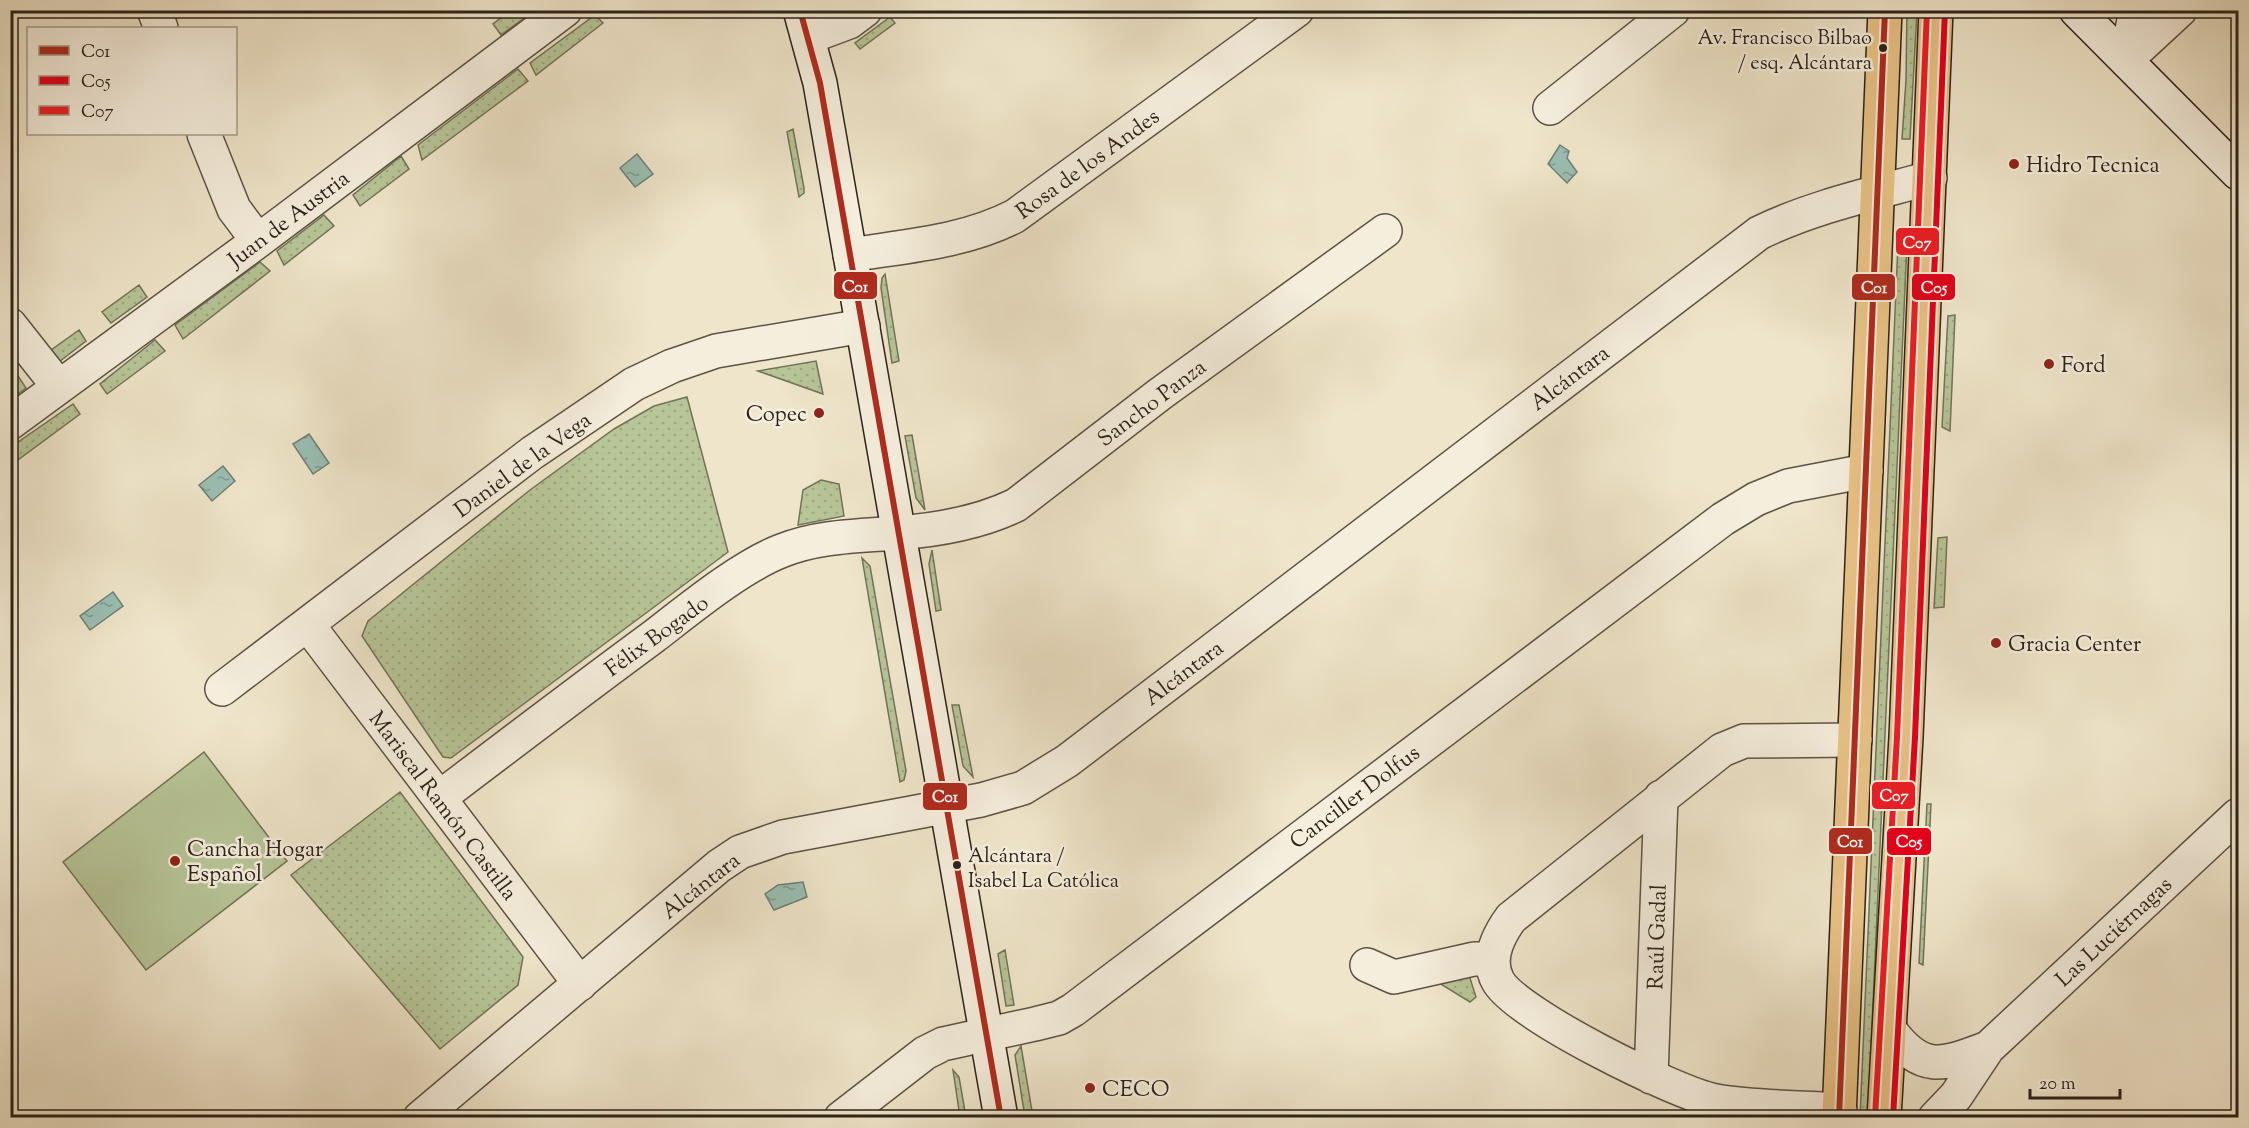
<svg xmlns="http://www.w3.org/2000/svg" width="2249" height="1128" font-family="'Sorts Mill Goudy',serif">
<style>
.green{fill:url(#green-dots);stroke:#717458;stroke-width:1.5}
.pitch{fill:#b7c598;stroke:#717458;stroke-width:1.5}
.water{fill:url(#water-ripples);stroke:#6e8076;stroke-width:1.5}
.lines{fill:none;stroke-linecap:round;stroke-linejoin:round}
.minor-casing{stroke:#5c5345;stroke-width:36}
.tertiary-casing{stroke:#5c5345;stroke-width:36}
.secondary-casing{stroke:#2b2219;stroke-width:36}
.primary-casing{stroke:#2b2219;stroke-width:36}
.minor{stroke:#f5eedd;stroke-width:33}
.tertiary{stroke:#f5eedd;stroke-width:33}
.secondary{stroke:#f5eedd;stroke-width:33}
.primary{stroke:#e8c285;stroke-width:33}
.bus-1-casing{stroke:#f5eedd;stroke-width:10}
.bus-2-casing{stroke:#f5eedd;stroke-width:10}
.bus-3-casing{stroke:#f5eedd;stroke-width:10}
.bus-1{stroke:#af2b1e;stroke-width:6}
.bus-2{stroke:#e2001a;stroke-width:6}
.bus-3{stroke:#ed1c24;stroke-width:6}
.bus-dot{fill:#2b2219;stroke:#f5eedd;stroke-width:2}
.poi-dot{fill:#8f2418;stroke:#f5eedd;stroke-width:2}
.labels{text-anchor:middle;stroke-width:5;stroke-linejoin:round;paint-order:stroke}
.bus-label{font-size:20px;fill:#2b2219;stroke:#f5eedd;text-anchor:end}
.street-label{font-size:22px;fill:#2b2219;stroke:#f5eedd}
.poi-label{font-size:22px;fill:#2b2219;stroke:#f5eedd;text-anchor:start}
.line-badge{stroke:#f5eedd;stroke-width:2}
.badge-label{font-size:16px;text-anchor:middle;font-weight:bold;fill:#fff}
</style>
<defs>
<pattern id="green-dots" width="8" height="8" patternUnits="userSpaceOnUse" patternTransform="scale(1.5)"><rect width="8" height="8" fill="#b7c598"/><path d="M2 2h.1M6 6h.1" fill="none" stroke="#9ea982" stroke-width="1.8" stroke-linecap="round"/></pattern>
<pattern id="water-ripples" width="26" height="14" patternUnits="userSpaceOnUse" patternTransform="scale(1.5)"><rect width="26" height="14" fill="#9abfb4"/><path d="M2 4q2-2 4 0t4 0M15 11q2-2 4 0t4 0" fill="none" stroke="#7e9b92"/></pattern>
</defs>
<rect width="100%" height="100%" fill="#efe5ca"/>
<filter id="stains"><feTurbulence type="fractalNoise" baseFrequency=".00333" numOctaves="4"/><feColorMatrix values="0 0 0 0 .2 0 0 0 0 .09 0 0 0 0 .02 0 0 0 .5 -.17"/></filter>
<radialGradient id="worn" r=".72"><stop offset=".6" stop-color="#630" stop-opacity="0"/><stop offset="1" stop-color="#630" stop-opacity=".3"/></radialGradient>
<path class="green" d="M511,10L534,11L501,35L493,24Z
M1907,11H1917L1910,139H1902L1906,80Z
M595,15L603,23L536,75L530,63Z
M890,17L895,23L860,49L855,43Z
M518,69L528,81L422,160L418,145Z
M793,129L804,188V193L799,197L787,132Z
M401,156L409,169L360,206L353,195Z
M324,215L334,226L284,265L277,251Z
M1901,241L1907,243L1871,1048L1868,1117L1860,1118L1898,244Z
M260,262L270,271L183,339L175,325Z
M885,274L899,361L892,363L881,288L882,278Z
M139,285L147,297L111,323L102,312Z
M1955,315L1950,431L1942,427L1948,316Z
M79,330L86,341L55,365L47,353Z
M155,340L165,351L107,394L100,384Z
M816,361L823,394L758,371Z
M18,376L26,388L11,399V382Z
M687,397L728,552L451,758L443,757L362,636L368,621L530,490L614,429L654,406Z
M73,404L80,414L11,465V447Z
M912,435L925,510L916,498L905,436Z
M821,480L839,484L844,516L798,525L803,490Z
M1947,537L1944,607L1934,608L1938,538Z
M932,550L941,610L936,611L929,564Z
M862,558L870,566L906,771L904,780L900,782Z
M952,705H959L973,777L963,766Z
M400,792L523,957L518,985L440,1049L291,875Z
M1927,804H1931L1923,965L1919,963Z
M1005,950L1014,1005L1006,1006L998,954Z
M1468,972L1476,997L1470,1002L1439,983Z
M1021,1046L1033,1117H1025L1015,1055Z
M953,1070L959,1077L966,1117H960Z"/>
<path class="pitch" d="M204,752L287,861L146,970L63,862Z"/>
<path class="water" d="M1560,145L1569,151L1567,158L1577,172L1567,183L1548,164Z
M637,154L653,174L635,187L620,168Z
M309,434L329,463L313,474L293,444Z
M223,466L235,481L212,501L199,485Z
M113,592L123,606L90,630L80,616Z
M803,882L807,897L774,910L765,894L778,885Z"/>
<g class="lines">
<g class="minor-casing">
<path id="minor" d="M154,10L161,28
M2126,60L2180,10
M2126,60L2136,10
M1550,108L1673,10
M204,134L234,209L258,241
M850,255C906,246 965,242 1015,216L1297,10
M10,325L59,387
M10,423L258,241L565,10
M308,625L580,984
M222,689L532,453L634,384L672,366L716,351L863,326
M439,798C510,744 581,690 653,637C688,610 740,567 781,551C818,536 858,536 897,533C938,530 979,523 1016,505L1160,394L1385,231
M1367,965L1394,977L1474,959H1492
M1890,1030C1922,1074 1943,1065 1988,1048
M1651,1077L1661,797
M1840,1110C1799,1107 1757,1108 1716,1101C1677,1094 1516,1014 1498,981C1486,960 1498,936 1511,918L1722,750L1744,741L1855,740
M841,1118L925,1053L943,1044L1035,1024L1059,1018L1073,1010L1723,519L1756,499L1788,486L1866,471
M1935,1118L1956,1096L1988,1048L2238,815"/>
</g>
<g class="tertiary-casing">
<path id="tertiary" d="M809,37L849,22L865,10
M420,1118L719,866L740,852L783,837L981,800L1023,788L1067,761L1759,233C1812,207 1872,194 1930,178"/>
</g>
<g class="secondary-casing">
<path id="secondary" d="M800,10L820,83L1001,1118
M2076,10L2238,173"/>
</g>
<g class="primary-casing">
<path id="primary" d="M1839,1118L1885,10
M1884,1118L1906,737L1936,10"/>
</g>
<use href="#minor" class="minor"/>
<use href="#tertiary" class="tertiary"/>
<use href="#secondary" class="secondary"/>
<use href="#primary" class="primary"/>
<g class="bus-1-casing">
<path id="bus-1" d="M800,10L820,83L1001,1118
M1839,1118L1885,10"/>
</g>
<g class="bus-2-casing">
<path id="bus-2" d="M1893,1118L1915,737L1945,10"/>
</g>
<g class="bus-3-casing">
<path id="bus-3" d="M1875,1117L1897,737L1927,10"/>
</g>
<use href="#bus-1" class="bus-1"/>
<use href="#bus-2" class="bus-2"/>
<use href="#bus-3" class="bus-3"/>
</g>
<g class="bus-dot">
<circle cx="1883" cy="48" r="5"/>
<circle cx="957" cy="865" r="5"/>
</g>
<g class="poi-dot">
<circle cx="2014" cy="164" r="6"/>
<circle cx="2049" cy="364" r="6"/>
<circle cx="819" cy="413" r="6"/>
<circle cx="1996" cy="643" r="6"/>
<circle cx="175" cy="861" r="6"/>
<circle cx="1090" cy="1088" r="6"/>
</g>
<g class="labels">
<g class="bus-label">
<text x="1872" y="44">Av. Francisco Bilbao<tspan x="1872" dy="25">/ esq. Alcántara</tspan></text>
<text x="968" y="862" text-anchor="start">Alcántara /<tspan x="968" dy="25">Isabel La Católica</tspan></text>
</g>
<g class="street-label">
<text transform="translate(1087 163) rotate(-36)" y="8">Rosa de los Andes</text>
<text transform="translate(288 218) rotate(-37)" y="8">Juan de Austria</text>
<text transform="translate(1569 377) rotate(-37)" y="8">Alcántara</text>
<text transform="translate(1151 402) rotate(-37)" y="8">Sancho Panza</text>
<text transform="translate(522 464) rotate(-36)" y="8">Daniel de la Vega</text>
<text transform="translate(656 635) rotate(-36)" y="8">Félix Bogado</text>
<text transform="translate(1183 672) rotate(-37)" y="8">Alcántara</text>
<text transform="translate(1354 796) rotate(-37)" y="8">Canciller Dolfus</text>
<text transform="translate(444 805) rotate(53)" y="8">Mariscal Ramón Castilla</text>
<text transform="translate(700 885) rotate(-38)" y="8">Alcántara</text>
<text transform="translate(2113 931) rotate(-43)" y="8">Las Luciérnagas</text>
<text transform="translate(1656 937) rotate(-88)" y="8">Raúl Gadal</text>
</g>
<g class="poi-label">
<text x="2026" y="172">Hidro Tecnica</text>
<text x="2061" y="372">Ford</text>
<text x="807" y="421" text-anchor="end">Copec</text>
<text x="2008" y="651">Gracia Center</text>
<text x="187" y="856">Cancha Hogar<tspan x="187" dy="25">Español</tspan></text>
<text x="1102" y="1096">CECO</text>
</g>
</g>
<g class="line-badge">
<rect x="1895" y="227" width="45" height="29" rx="6" fill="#ed1c24"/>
<rect x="833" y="271" width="45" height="29" rx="6" fill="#af2b1e"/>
<rect x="1851" y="273" width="45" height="28" rx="6" fill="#af2b1e"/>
<rect x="1911" y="273" width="45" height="28" rx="6" fill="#e2001a"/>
<rect x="1871" y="781" width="45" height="29" rx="6" fill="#ed1c24"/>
<rect x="922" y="782" width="46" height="29" rx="6" fill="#af2b1e"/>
<rect x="1828" y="827" width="45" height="28" rx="6" fill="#af2b1e"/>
<rect x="1886" y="827" width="46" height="29" rx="6" fill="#e2001a"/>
</g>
<g class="badge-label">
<text x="1917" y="248">C07</text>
<text x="855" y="292">C01</text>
<text x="1874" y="293">C01</text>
<text x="1934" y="293">C05</text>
<text x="1894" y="801">C07</text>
<text x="945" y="802">C01</text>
<text x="1850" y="847">C01</text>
<text x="1909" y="847">C05</text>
</g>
<rect width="2249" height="1128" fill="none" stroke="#efe5ca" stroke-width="36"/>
<rect x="12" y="12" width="2225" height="1104" fill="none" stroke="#2b2219" stroke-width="3"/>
<rect x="18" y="18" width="2213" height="1092" fill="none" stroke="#2b2219" stroke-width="1.5"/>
<rect x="27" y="27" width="210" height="108" fill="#f5eedd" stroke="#a49c8f" stroke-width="1.5"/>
<rect x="39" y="46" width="30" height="9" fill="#af2b1e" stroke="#a49c8f" stroke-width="1.5"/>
<text x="81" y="57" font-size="18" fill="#2b2219">C01</text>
<rect x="39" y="76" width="30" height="9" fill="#e2001a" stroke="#a49c8f" stroke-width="1.5"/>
<text x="81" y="87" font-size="18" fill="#2b2219">C05</text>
<rect x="39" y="106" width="30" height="9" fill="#ed1c24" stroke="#a49c8f" stroke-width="1.5"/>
<text x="81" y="117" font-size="18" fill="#2b2219">C07</text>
<path d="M2030 1089v9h90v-9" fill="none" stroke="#2b2219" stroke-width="3"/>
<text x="2039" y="1089" font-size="18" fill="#2b2219" stroke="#f5eedd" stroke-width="4.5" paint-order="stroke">20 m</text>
<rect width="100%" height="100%" filter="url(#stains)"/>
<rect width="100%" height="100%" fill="url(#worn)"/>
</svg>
